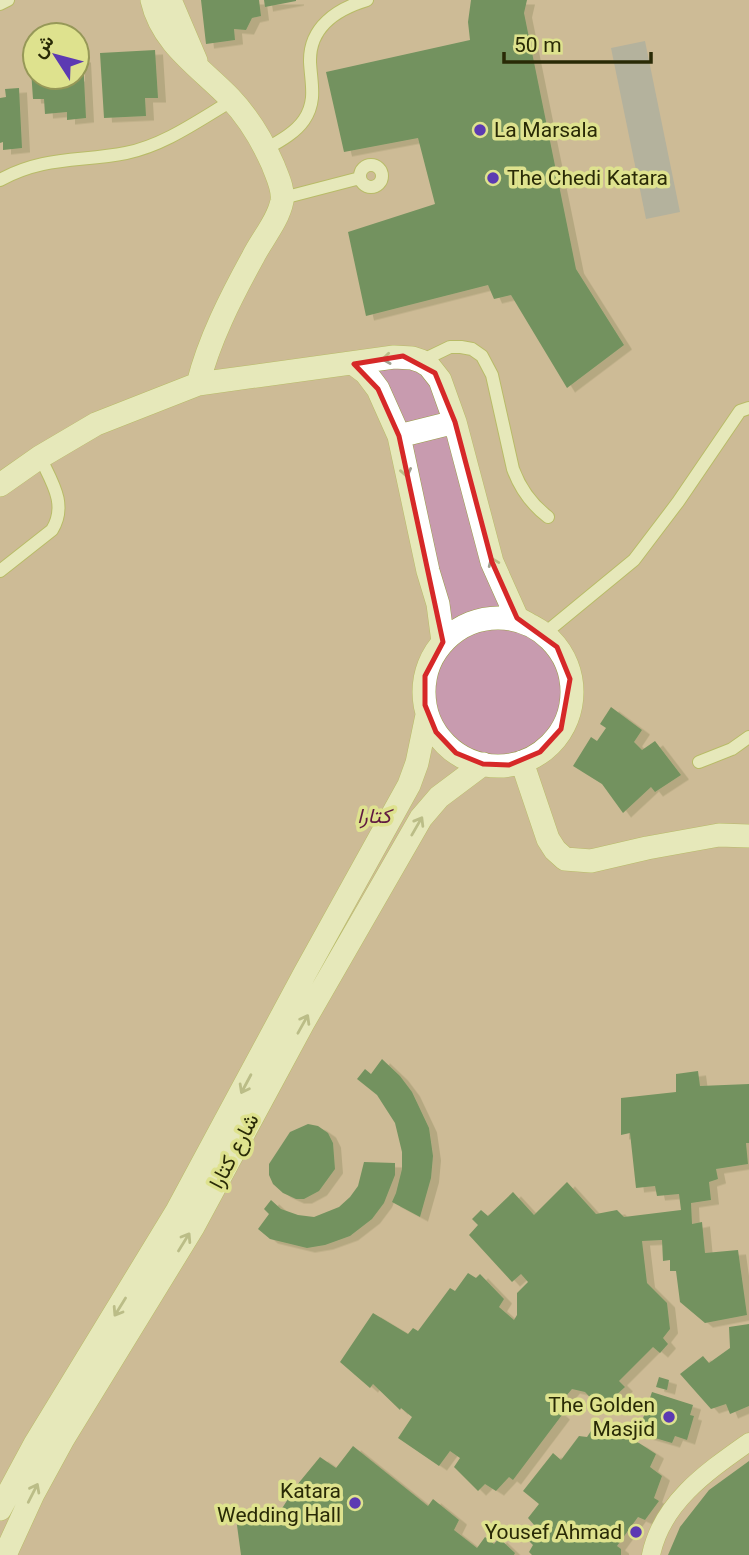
<svg xmlns="http://www.w3.org/2000/svg" width="749" height="1555" font-family="Georgia,Vazirmatn,serif">
<style>
.green{fill:#c89baf;fill-rule:evenodd}
.water{fill:#9088bf}
.building{fill:#044334;filter:url(#shadow)}
.lines{fill:none;stroke-linecap:round;stroke-linejoin:round}
.service-casing{stroke:#999c48;stroke-width:14}
.pedestrian-casing{stroke:#999c48;stroke-width:19}
.minor-casing{stroke:#999c48;stroke-width:24}
.service{stroke:#fff;stroke-width:12}
.pedestrian{stroke:#fff;stroke-width:18}
.minor{stroke:#fff;stroke-width:23}
.oneway{stroke:#9f9f8f}
.marked{fill:none;stroke:#d62828;stroke-width:5;stroke-linejoin:round}
.poi-dot{fill:#5c3ab2;stroke:#dee28e;stroke-width:2.5}
.labels{text-anchor:middle;stroke-width:7;stroke-linejoin:round;paint-order:stroke}
.poi-label{font-size:21px;fill:#292a06;stroke:#dee28e;text-anchor:end}
.park-label{font-size:21px;font-style:italic;fill:#601940;stroke:#dee28e}
.street-label{font-size:21px;fill:#292a06;stroke:#dee28e}
</style>
<defs>
<filter id="shadow"><feDropShadow dx="8" dy="4.5" stdDeviation="0" flood-color="#0004"/></filter>
</defs>
<rect width="100%" height="100%" fill="#d1d581"/>
<path class="green" d="M0,0H749V1555H0ZM35,35H77V77H35Z"/>
<path class="water" d="M645,41L680,212L646,219L611,48Z"/>
<path class="building" d="M201,0H259L261,16L252,18L246,30L234,29L235,40L206,44Z
M264,0H296V1L265,7Z
M471,0H527L524,13L576,269L624,345L567,388L511,295L494,299L488,285L366,316L348,232L435,204L418,138L344,152L326,72L470,40L468,22Z
M155,50L158,98H145L146,116L104,118L100,53Z
M77,58H83L86,118L67,120V112L45,114L44,99H33L31,70L35,69V77H77Z
M19,88L22,148L3,150V142L0,143V98L6,97L5,89Z
M611,707L642,730L634,742L642,750L655,741L681,775L655,792L651,787L623,813L602,784L573,766L591,737L597,741L606,728L600,724Z
M382,1059L400,1076L412,1092L429,1128L433,1156L431,1178L420,1217L392,1202L396,1193L402,1169V1152L395,1123L377,1095L357,1079L365,1069L371,1074Z
M698,1071L700,1086L749,1084V1143H746L748,1164L716,1169L718,1179L709,1182L711,1200L691,1203L692,1224L702,1222L705,1253L738,1250L747,1315L705,1323L680,1302L676,1271H670V1260L663,1261L662,1240L642,1241L647,1283L667,1303L670,1329L663,1338L668,1344L660,1353L653,1347L619,1381L625,1387L601,1409L585,1392L572,1389L555,1409L562,1415L513,1480L509,1477L496,1491L485,1484L478,1491L454,1467L460,1458L450,1451L439,1466L398,1438L412,1417L401,1408L400,1410L373,1384L370,1388L340,1362L373,1313L408,1334L413,1328L418,1331L450,1288L455,1291L468,1273L476,1278L480,1274L504,1299L499,1307L514,1320L517,1315V1293L528,1282L521,1274L512,1282L469,1235L478,1225L472,1219L481,1210L488,1216L513,1192L534,1215L567,1182L596,1214L617,1210L624,1217L681,1210L679,1194L657,1196L655,1186L636,1188L630,1133L621,1135V1098L676,1092V1074Z
M308,1124L318,1126L328,1133L333,1143L335,1169L319,1191L304,1199H296L283,1193L273,1184L269,1175V1164L290,1132Z
M364,1162L395,1163V1175L384,1203L372,1219L350,1236L325,1245L307,1248L270,1239L258,1229L269,1214L264,1209L271,1200L281,1209L298,1215L314,1217L339,1207L350,1197L358,1186Z
M749,1324V1406L730,1414L726,1404L711,1409L680,1374L703,1356L709,1363L730,1348L729,1327Z
M659,1377L669,1380L667,1390L656,1387Z
M652,1392L693,1405L690,1415L694,1416L687,1440L675,1436L672,1443L638,1433Z
M595,1425L639,1443L656,1454L650,1467L662,1476L654,1498L659,1501L645,1520L638,1517L617,1546L621,1549V1555H532L529,1552L533,1545L526,1538L535,1526L528,1518L539,1504L523,1491L553,1453L561,1460L579,1436L587,1437Z
M353,1446L428,1506L433,1499L459,1520L454,1530L477,1548L485,1537L494,1544L499,1538L515,1553L514,1555H241L236,1518L279,1513L297,1485L320,1457L336,1468Z
M749,1461V1555H668L680,1527L709,1490Z"/>
<g class="lines">
<g class="service-casing">
<path id="service" d="M0,4L8,0
M266,149C280,141 295,133 304,120C317,101 311,83 310,62C309,27 337,9 367,0
M360 176a11 11 0 1 1 22 0a11 11 0 1 1-22 0Z
M0,180C44,156 79,162 126,153C165,145 199,120 233,100
M283,198L360,178
M421,361L450,347H461L472,349L482,356L492,375L513,469C520,488 531,504 548,517
M0,571L52,530C68,504 51,481 40,457
M544,634L634,560L678,502L740,411L749,408
M699,762L732,749L749,737"/>
</g>
<g class="pedestrian-casing">
<path id="pedestrian" d="M651,1555C662,1502 708,1471 749,1442"/>
</g>
<g class="minor-casing">
<path id="minor" d="M152,0C162,44 200,67 230,98C247,116 263,142 273,165C277,176 284,189 282,201C278,221 262,239 253,257C231,297 209,340 198,384
M170,0L196,61
M354,364L366,373L378,389L399,436L428,571L438,604L443,642
M399,436L455,422
M0,485L40,457L96,424L198,384L394,357L412,358L421,361L429,366L440,380L455,422L492,562L517,618L528,624
M424 692a74 74 0 1 1 148 0a74 74 0 1 1-148 0Z
M522,762L548,839L555,850L565,859L591,861L647,848L719,835L749,836
M0,1509L35,1444L177,1211L305,973L409,785L417,763L427,715
M5,1555L33,1494L63,1439L193,1227L303,1023L421,818L439,797L483,764"/>
</g>
<use href="#service" class="service"/>
<use href="#pedestrian" class="pedestrian"/>
<use href="#minor" class="minor"/>
</g>
<defs><path id="oneway-shaft" d="M-6 0H5M1.5-3L5.5 0L1.5 3" fill="none" stroke-width="1.6" stroke-linecap="round" stroke-linejoin="round" transform="scale(1.75)"/></defs>
<g class="oneway">
<use href="#oneway-shaft" transform="translate(392 358) rotate(172)"/>
<use href="#oneway-shaft" transform="translate(405 467) rotate(78)"/>
<use href="#oneway-shaft" transform="translate(495 567) rotate(-112)"/>
<use href="#oneway-shaft" transform="translate(417 826) rotate(-60)"/>
<use href="#oneway-shaft" transform="translate(303 1024) rotate(-61)"/>
<use href="#oneway-shaft" transform="translate(246 1084) rotate(118)"/>
<use href="#oneway-shaft" transform="translate(184 1242) rotate(-58)"/>
<use href="#oneway-shaft" transform="translate(120 1307) rotate(122)"/>
<use href="#oneway-shaft" transform="translate(33 1493) rotate(-63)"/>
</g>
<path d="M0 0H749V1555H0ZM403,356L435,373L455,422L492,562L517,618L557,647L570,679L561,729L540,752L509,765L483,764L456,753L436,732L425,705V676L443,642L399,436L378,389L354,364Z" fill="#d1d581" fill-opacity=".55" fill-rule="evenodd"/>
<path class="marked" d="M403,356L435,373L455,422L492,562L517,618L557,647L570,679L561,729L540,752L509,765L483,764L456,753L436,732L425,705V676L443,642L399,436L378,389L354,364Z"/>
<g class="poi-dot">
<circle cx="480" cy="130" r="7"/>
<circle cx="493" cy="178" r="7"/>
<circle cx="669" cy="1417" r="7"/>
<circle cx="355" cy="1503" r="7"/>
<circle cx="636" cy="1532" r="7"/>
</g>
<g class="labels">
<g class="poi-label">
<text x="494" y="137" text-anchor="start">La Marsala</text>
<text x="507" y="185" text-anchor="start">The Chedi Katara</text>
<text x="655" y="1412">The Golden<tspan x="655" dy="24">Masjid</tspan></text>
<text x="341" y="1498">Katara<tspan x="341" dy="24">Wedding Hall</tspan></text>
<text x="622" y="1539">Yousef Ahmad</text>
</g>
<g class="park-label">
<text x="374" y="823">كتارا</text>
</g>
<g class="street-label">
<text transform="translate(234 1151) rotate(-62)" y="7">شارع كتارا</text>
</g>
</g>
<g transform="translate(56 56) rotate(306)"><circle r="33" fill="#dee28e" stroke="#969858" stroke-width="2"/>
<path d="M0-5L12 26L0 18L-12 26Z" fill="#5c3ab2"/>
<text y="-10" font-size="19" font-weight="bold" text-anchor="middle" fill="#292a06">ش</text>
</g>
<path d="M504 52v10h147v-10" fill="none" stroke="#292a06" stroke-width="3.5"/>
<text x="514" y="52" font-size="21" fill="#292a06" stroke="#dee28e" stroke-width="5" paint-order="stroke">50 m</text>
</svg>
